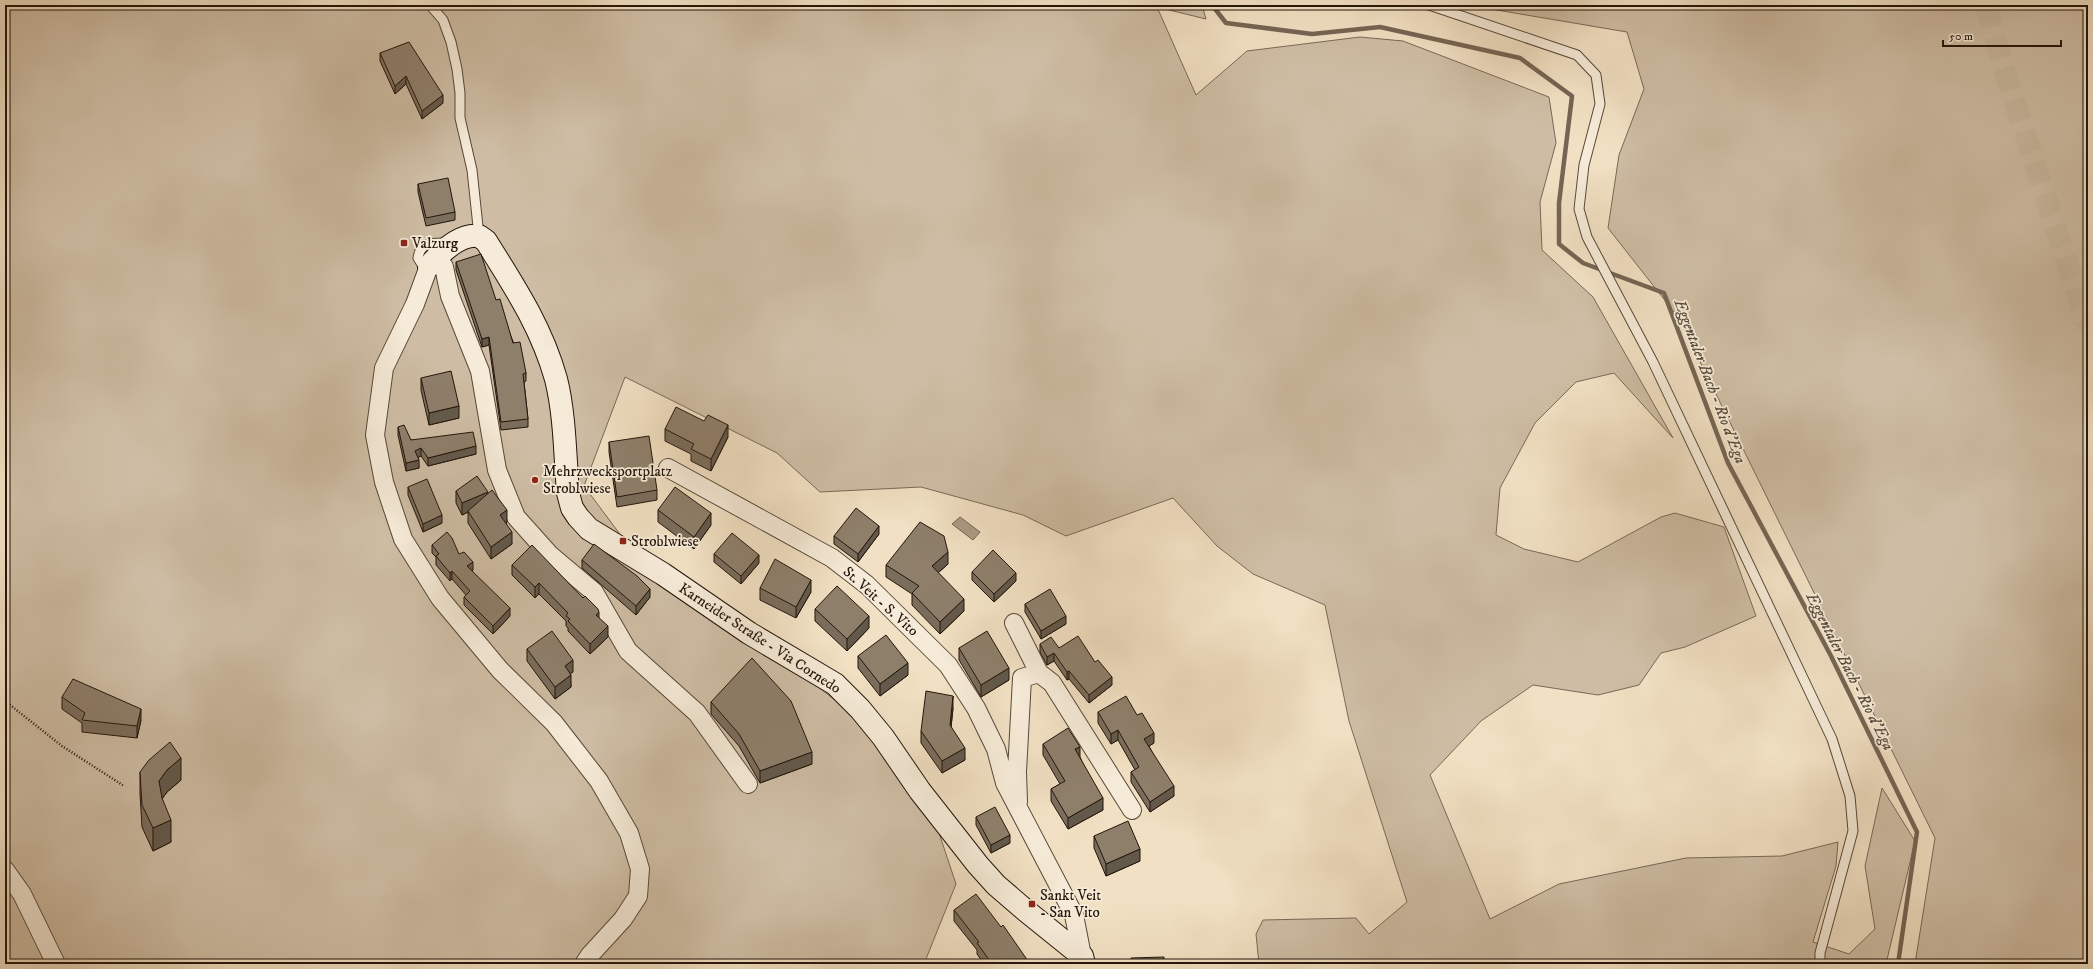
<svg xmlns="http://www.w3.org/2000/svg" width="2093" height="969" font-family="'IM FELL DW Pica',serif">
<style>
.green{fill:#cebda4;stroke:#786958}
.water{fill:#ab9b84;stroke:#756554}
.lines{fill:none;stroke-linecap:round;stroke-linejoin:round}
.stream{stroke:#756554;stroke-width:4.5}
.primary-tunnel{stroke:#c8b79e;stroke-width:22;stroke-dasharray:22 11;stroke-linecap:butt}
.lane-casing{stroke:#564839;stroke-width:11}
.street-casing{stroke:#564839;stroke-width:20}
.secondary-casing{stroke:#23150b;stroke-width:24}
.path{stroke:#23150b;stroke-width:2.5;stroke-dasharray:1 2;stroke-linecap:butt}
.lane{stroke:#f6ebd8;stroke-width:9}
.street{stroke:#f6ebd8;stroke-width:18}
.secondary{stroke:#f6ebd8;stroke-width:22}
.wall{fill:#7a6d5c;stroke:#23150b}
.shaded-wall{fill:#63594b;stroke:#23150b}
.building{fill:#8e7f6b;stroke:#23150b}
.poi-dot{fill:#8f2418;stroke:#f6ebd8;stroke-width:1.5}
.labels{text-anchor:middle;stroke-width:3.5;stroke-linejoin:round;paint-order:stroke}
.poi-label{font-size:15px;fill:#23150b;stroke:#f6ebd8;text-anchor:start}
.street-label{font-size:15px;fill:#23150b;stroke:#f6ebd8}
.water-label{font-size:16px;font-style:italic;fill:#594b3b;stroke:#f6ebd8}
</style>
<rect width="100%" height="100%" fill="#f1e0c3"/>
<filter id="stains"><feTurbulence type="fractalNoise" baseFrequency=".005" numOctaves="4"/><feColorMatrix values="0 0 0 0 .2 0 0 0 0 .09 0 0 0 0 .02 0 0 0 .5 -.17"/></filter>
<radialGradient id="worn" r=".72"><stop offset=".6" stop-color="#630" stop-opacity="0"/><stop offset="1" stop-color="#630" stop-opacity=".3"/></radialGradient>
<path class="green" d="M5,5H1202L1206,19L1157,7L1196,95L1247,51L1360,37L1403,41L1549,97L1556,143L1540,202L1542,250L1593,297L1673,438L1614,373L1576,382L1535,423L1500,488L1496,535L1524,549L1578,562L1661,517L1675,513L1724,527L1756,616L1685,647L1661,653L1639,685L1598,695L1533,685L1481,721L1430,775L1490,919L1559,884L1686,858L1782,856L1838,842L1836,866L1813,942L1849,954L1875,929L1865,866L1882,788L1915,841L1886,964H1259L1256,934L1263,920L1356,918L1369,934L1407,902L1349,721L1325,605L1253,574L1217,546L1173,498L1066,536L1023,515L921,487L820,492L777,453L625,377L584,486L637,557L739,626L883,737L936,824L956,884L924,964H5Z
M1467,5H2088V964H1915L1935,838L1678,317L1608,228L1619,155L1644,89L1627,32Z"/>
<path class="water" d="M960,517L980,532L973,540L952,524Z"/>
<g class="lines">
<path class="stream" d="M1212,5L1226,23L1312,34L1380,27L1520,58L1572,96L1559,203V244L1583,263L1664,293L1728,463L1831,656L1917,832L1898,964"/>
<path class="primary-tunnel" d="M1986,5L2003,66L2088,327"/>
<g class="lane-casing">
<path id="lane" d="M430,5L443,20L451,42L457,69L460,93V118L472,170L479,236
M1429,5L1577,55L1596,75L1600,104L1584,165L1579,209L1587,237L1653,362L1832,739L1850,796L1853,831L1820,953V964
M429,266L421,263L418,258C420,241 435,243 448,243"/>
</g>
<g class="street-casing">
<path id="street" d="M437,257L444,267L450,296L480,371L497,470L516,517L550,555L594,592L628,651L697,713L748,784
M429,266L415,304L384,368L375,435L384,482L403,539L440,598L500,670L554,723L599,781L629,833L640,869L638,896L623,919L590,955L584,964
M668,468L832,558L867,585L948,665L976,708L996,749L1005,783L1074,915L1082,956
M1014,623L1039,673
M1018,802L1017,772L1022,678L1039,673L1052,683L1132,810
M5,870L22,894L56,964"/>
</g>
<g class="secondary-casing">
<path id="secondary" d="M429,266C440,253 460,233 479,236L486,241C514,286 541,326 556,379C565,415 565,456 568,493L572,508L578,517L589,529L663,574L749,633L835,684L860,709L883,737L920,791L978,865L996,885L1025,910L1082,956L1084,964"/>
</g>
<path class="path" d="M5,701L62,746L124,786"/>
<use href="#lane" class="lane"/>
<use href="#street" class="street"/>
<use href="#secondary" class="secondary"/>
</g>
<path class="wall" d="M380,53L443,103L422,119L406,84L395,94L380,61Z
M418,184L455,212V220L426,226L418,192Z
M456,262L496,300L526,373V381L524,382L528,419V427L501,430L489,345L482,347L456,270Z
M421,378L459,418L429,425L421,390Z
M704,421L728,437L711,471L691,461V454L665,441V429Z
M398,427L411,440L476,454L428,466L421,456L418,457L419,468L406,471L398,435Z
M609,442L657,490V500L617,507L609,452Z
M408,487L442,523L423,532L408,495Z
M456,491L488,493L507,522L506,523L512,544L491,559L468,523V512L462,515L456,503Z
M658,510L711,525L694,549L658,522Z
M879,534L858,562L834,544V536Z
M432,545L459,554L473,570L472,571L510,616L493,634L464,605V597L466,595L452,579L450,581L436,565V557L432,553Z
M714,554L759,563L741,584L714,562Z
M582,560L650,597L636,615L582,568Z
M948,564L938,573L964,611L940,634L912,605V594L886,577V565Z
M512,565L599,618L608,637L590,654L568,631V628L566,626V621L539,594L535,598L512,575Z
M972,572L1016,581L994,602L972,580Z
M760,588L811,592L796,618L760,600Z
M1025,604L1066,624L1041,639L1025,612Z
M815,609L869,628L847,651L815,621Z
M1040,644L1059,648L1095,662L1112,685L1089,703L1069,679L1067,680L1054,661L1047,665L1040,652Z
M959,648L1009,680L981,697L959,660Z
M527,649L573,672L570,673L571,687L555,699L527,661Z
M858,656L908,675L880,696L858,668Z
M62,697L141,720L137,738L82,732V723L62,709Z
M711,702L812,764L760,783L739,746L711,714Z
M953,708L951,727L965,760L942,773L921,743V731Z
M1098,712L1154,743L1149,746L1174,796L1150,812L1131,782V772L1135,770L1118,740L1111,744L1098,723Z
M1043,744L1080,757L1103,810L1068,829L1051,801V789L1060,784L1043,755Z
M140,772L181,780L167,792L162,799L171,842L153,851L142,827L140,794Z
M976,817L1010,843L991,853L976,825Z
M1094,836L1140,861L1106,876L1094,848Z
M954,910L1001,927L1028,964H984L977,954V950L954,921Z"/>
<path class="shaded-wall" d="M406,76V84L395,94V86Z
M443,95V103L422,119V111Z
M489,337V345L482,347V339Z
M459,406V418L429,425V413Z
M728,425V437L711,471V459Z
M476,446V454L428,466V458Z
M421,448V456L415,459V451Z
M419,460V468L406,471V463Z
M488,492V504L468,511V512L462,515V503Z
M507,510V522L500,527V515Z
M711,513V525L694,549V537Z
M442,515V523L423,532V524Z
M879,526V534L858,562V554Z
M512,532V544L491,559V547Z
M948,552V564L932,578V566Z
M759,555V563L741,584V576Z
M473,562V570L467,574V566Z
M452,571V579L450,581V573Z
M1016,573V581L994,602V594Z
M811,580V592L796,618V607Z
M539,583V594L535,598V587Z
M650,589V597L636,615V606Z
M964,599V611L940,634V622Z
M510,608V616L493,634V626Z
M599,612V622L596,615Z
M869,616V628L847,651V639Z
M1066,616V624L1041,639V631Z
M608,626V637L590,654V644Z
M1054,653V661L1047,665V657Z
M573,660V672L565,678V666Z
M908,663V675L880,696V684Z
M1009,668V680L981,697V685Z
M1069,671V679L1067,680V672Z
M571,675V687L555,699V687Z
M1112,677V685L1089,703V695Z
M953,696V708L950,737V725Z
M141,709V720L137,738V726Z
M1118,730V740L1111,744V734Z
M1154,733V743L1144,749V739Z
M1080,747V759L1075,749Z
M965,748V760L942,773V761Z
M812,752V764L760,783V771Z
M181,758V780L167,792L159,803V781L167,770Z
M1174,786V796L1150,812V802Z
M1103,798V810L1068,829V818Z
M171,820V842L153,851V828Z
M1010,835V843L991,853V845Z
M1140,849V861L1106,876V864Z"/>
<path class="building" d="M409,42L443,95L422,111L406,76L395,86L380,53Z
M448,178L455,212L426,218L418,184Z
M481,254L496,300L500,299L513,343L520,342L526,373L523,374L528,419L501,422L489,337L482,339L456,262Z
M451,371L459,406L429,413L421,378Z
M676,407L704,421L708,415L728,425L711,459L691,449L694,444L665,429Z
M404,425L411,440L473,432L476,446L428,458L421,448L415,451L419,460L406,463L398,427Z
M649,436L657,490L617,497L609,442Z
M477,476L488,492L462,503L456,491Z
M427,479L442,515L423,524L408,487Z
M675,487L711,513L694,537L658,510Z
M492,490L507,510L500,515L512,532L491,547L468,511Z
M856,508L879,526L858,554L834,536Z
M920,522L944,536L948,552L932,566L964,599L940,622L912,593L919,586L886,565Z
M447,532L452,538L459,554L464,552L473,562L467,566L510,608L493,626L464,597L470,591L452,571L450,573L436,556L439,554L432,545Z
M732,533L759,555L741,576L714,554Z
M594,544L637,576L650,589L636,606L582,560Z
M532,545L583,598L585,596L598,609L599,612L596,615L608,626L590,644L568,621L570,619L566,616L568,613L539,583L535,587L512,565Z
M993,550L1016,573L994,594L972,572Z
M775,559L811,580L796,607L760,588Z
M837,586L869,616L847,639L815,609Z
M1050,589L1066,616L1041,631L1025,604Z
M552,631L573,660L565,666L571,675L555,687L527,649Z
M987,631L1009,668L981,685L959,648Z
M886,635L908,663L880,684L858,656Z
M1078,636L1095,662L1098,660L1112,677L1089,695L1069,671L1067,672L1054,653L1047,657L1040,644L1051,637L1059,648Z
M752,658L791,701L812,752L760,771L739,734L711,702Z
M73,679L141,709L137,726L82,720L85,713L62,697Z
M926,691L953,696L950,725L965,748L942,761L921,731Z
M1126,696L1137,715L1142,713L1154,733L1144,739L1174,786L1150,802L1131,772L1139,767L1118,730L1111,734L1098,712Z
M1068,728L1080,747L1075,749L1103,798L1068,818L1051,789L1065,781L1043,744Z
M170,742L181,758L167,770L159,781L162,798L171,820L153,828L142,805L140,772L149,760Z
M995,807L1010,835L991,845L976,817Z
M1128,821L1140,849L1106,864L1094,836Z
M976,894L1001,927L1003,925L1028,961L1024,964H992L977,943L979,942L954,910Z
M1164,957V964H1132L1131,958Z"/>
<g class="poi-dot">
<rect x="400" y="239" width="8" height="8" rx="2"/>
<circle cx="535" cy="480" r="4"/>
<rect x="619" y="537" width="8" height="8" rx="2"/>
<rect x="1028" y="900" width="8" height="8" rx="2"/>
</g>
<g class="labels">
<g class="poi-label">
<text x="412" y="248">Valzurg</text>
<text x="543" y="476">Mehrzwecksportplatz<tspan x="543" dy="17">Stroblwiese</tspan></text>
<text x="631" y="546">Stroblwiese</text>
<text x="1040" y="900">Sankt Veit<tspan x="1040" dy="17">- San Vito</tspan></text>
</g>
<g class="street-label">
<text transform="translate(881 601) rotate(42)" y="5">St. Veit - S. Vito</text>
<text transform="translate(760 638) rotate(33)" y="5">Karneider Straße - Via Cornedo</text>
</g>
<g class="water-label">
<text transform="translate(1711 381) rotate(69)" y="6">Eggentaler Bach - Rio d'Ega</text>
<text transform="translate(1851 671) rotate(63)" y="6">Eggentaler Bach - Rio d'Ega</text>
</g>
</g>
<rect width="2093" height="969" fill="none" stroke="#f1e0c3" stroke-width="20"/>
<rect x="6" y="6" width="2081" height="957" fill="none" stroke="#23150b" stroke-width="2"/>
<rect x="10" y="10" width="2073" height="949" fill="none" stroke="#23150b"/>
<path d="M1943 40v6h118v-6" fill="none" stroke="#23150b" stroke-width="2"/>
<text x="1949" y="40" font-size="12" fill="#23150b" stroke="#f6ebd8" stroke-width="3" paint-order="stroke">50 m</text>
<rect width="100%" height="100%" filter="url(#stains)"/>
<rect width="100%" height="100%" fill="url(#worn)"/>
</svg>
